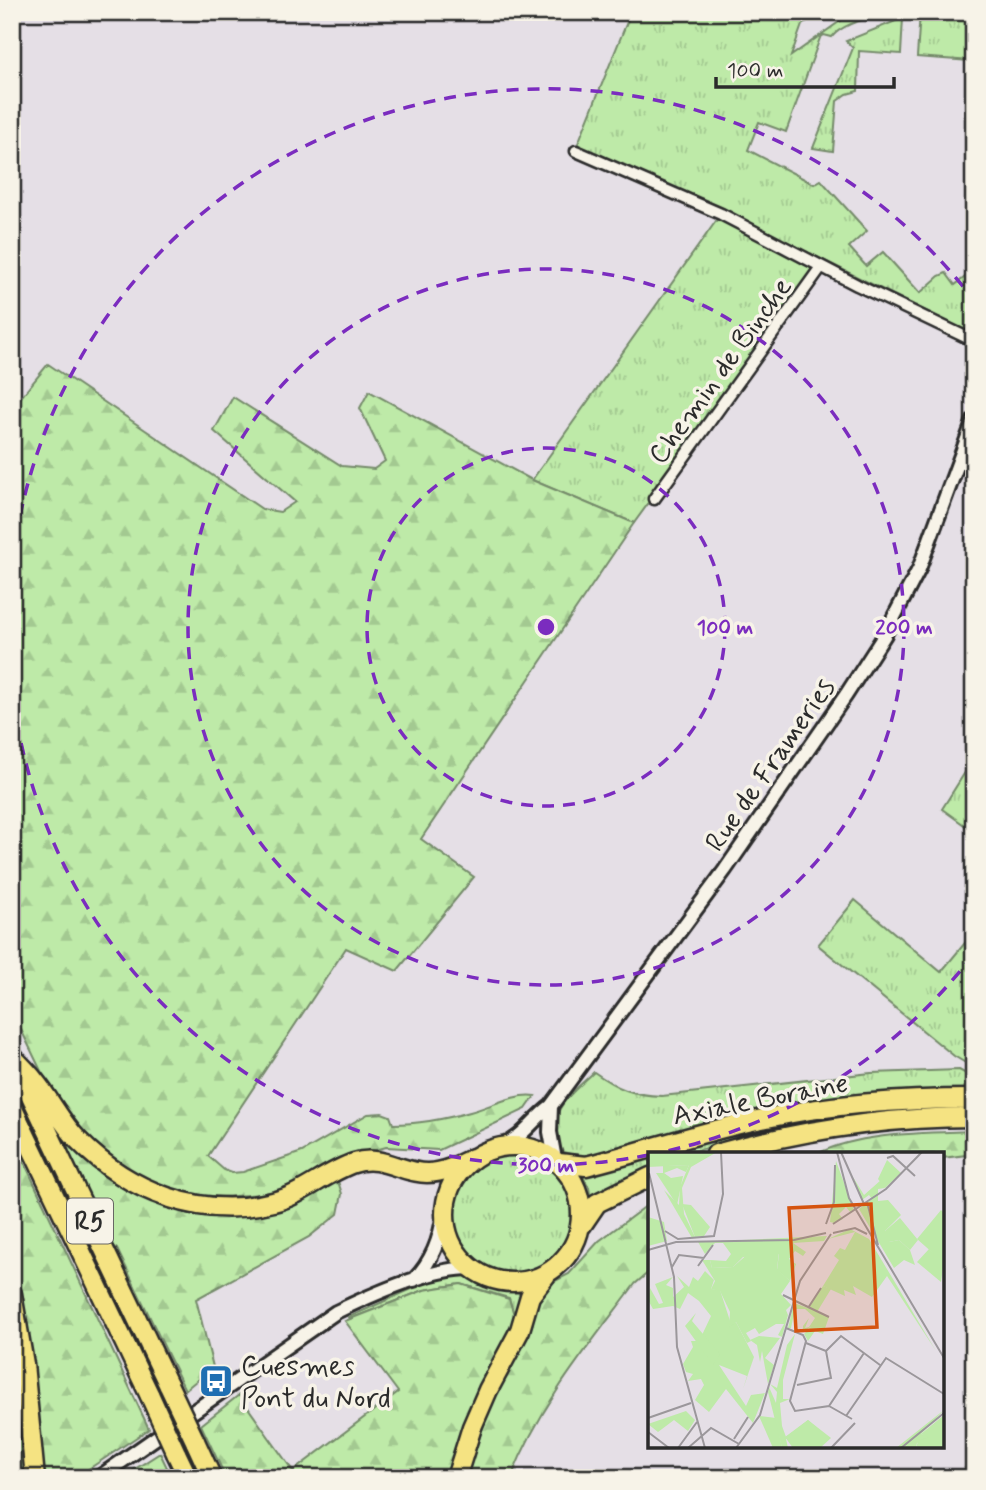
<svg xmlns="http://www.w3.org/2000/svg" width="986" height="1490" font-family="Mynerve,sans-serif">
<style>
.grass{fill:url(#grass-tufts);stroke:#748a6a;stroke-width:2}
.forest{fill:url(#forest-firs);stroke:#748a6a;stroke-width:2}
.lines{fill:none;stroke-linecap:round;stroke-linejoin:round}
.street-casing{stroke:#2b2b2b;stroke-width:15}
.secondary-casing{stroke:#2b2b2b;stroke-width:18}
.highway-casing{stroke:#2b2b2b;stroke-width:23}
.street{stroke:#f7f3e8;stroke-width:10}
.secondary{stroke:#f7f3e8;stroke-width:12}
.highway{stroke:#f5e382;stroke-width:18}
.highway-bridge-casing{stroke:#2b2b2b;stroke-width:23;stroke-linecap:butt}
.highway-bridge{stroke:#f5e382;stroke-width:18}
.ring{fill:none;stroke:#7b2cbf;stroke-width:3.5;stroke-dasharray:12 9}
.labels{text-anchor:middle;stroke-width:7;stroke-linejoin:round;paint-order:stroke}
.shield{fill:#f7f3e8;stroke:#686764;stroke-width:2}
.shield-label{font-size:26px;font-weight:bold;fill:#2b2b2b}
.street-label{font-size:28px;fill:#2b2b2b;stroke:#f7f3e8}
.poi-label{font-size:28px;fill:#2b2b2b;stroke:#f7f3e8;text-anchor:start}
.inset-road{fill:none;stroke:#9b979b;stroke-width:2}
.view{fill:#d5540f;fill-opacity:0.15;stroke:#d5540f;stroke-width:3.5}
.inset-edge{fill:none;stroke:#2b2b2b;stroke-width:3.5}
.centre{fill:#7b2cbf;stroke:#f7f3e8;stroke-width:3.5}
.ring-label{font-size:21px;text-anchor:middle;font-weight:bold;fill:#7b2cbf;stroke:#f7f3e8;stroke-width:7;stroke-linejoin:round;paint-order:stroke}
</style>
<defs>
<pattern id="grass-tufts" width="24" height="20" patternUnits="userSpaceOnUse" patternTransform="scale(1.75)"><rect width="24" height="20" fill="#beeaa8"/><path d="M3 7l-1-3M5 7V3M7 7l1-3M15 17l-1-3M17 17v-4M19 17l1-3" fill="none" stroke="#a3c991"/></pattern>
<pattern id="forest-firs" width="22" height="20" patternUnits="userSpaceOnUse" patternTransform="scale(1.75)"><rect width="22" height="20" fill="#beeaa8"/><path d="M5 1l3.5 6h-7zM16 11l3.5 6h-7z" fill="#a3c991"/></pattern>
</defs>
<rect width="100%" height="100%" fill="#e5dfe6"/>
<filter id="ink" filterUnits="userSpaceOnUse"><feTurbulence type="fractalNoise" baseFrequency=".0143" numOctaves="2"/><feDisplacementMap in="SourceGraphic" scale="14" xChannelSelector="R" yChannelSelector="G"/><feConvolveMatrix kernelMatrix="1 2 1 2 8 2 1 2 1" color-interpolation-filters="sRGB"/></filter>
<g filter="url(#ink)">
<path class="grass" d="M631,12H818L802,25L791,56L853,12H886C870,18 843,23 832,37L824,35L820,38L786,132L759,122L748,150L814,184L821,180L867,231L849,247L866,266L883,252L920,293L939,276L946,273L955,285L974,270V335L723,210L577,146Z
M920,12H974V91L971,61L917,57Z
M903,18L901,54L859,51L858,91L847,94L837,101L833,151L813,148L853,48L846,41Z
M721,214L821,267L634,523L532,480Z
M974,758V832L942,809Z
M855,900L941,972L974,932V1068L954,1056L818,945Z
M959,1070L974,1078V1094C946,1087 917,1091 888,1092C784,1099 685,1130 585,1158L563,1152C542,1114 568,1097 594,1072C618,1089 632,1095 662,1096L871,1073Z
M832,1114L775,1128L687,1154H657C714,1136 773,1122 832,1114Z
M453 1214a59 59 0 1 1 118 0a59 59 0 1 1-118 0Z
M650,1156V1168L605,1189L591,1202L589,1187L582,1175H592Z
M463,1274L492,1285L525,1288L516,1321L509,1298L461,1284L424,1290L350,1319L349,1317L443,1275Z"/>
<path class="forest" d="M48,364L262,509L280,512L295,502L214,431L233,397L342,466L374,469L385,461L360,408L369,391L532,480L634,523L421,839L474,877L397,971L346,948L208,1156L224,1170L232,1173L243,1172L302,1152L368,1114L382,1113L390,1116L393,1124C419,1124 445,1119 470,1112C492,1106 514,1093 535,1096L526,1109L439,1150L386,1147L341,1160L290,1187L263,1194L206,1198L159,1186L125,1168L94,1143L64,1109L41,1071L12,1011V408Z
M974,1131V1154L942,1158V1154H817C860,1132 926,1133 974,1131Z
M65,1133L151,1197L291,1202L338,1181L342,1194L338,1214L309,1237L196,1299L213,1367L185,1390L117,1249L110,1242L60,1138Z
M12,1136L149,1429L75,1478H43L12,1270Z
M650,1203V1271L635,1284C588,1347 540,1404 511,1478H466L492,1400L531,1326L536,1303L542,1291L555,1281L569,1274L599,1241Z
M461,1284L509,1299L516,1321L490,1367L467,1419L449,1478H226L201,1425L239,1395L293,1471L398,1392L345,1321L424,1290Z
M12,1343L29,1478H12Z
M160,1453L172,1478H121Z"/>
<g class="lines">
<g class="street-casing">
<path id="street" d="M576,151L721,214L857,285L974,341
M654,499L821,267"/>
</g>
<g class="secondary-casing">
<path id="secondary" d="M551,1106L550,1132L555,1159
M502,1146C524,1137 533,1119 551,1106L725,870L846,695L884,636L919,569L974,420
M414,1280C432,1261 440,1240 444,1213
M98,1478L336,1312C373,1294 432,1268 471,1268"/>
</g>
<g class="highway-casing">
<path id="highway" d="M12,1056C19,1064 27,1071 34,1080C50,1099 60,1121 78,1140C129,1192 201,1220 273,1202C303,1195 326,1172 354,1163C381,1154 401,1173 427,1173C443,1173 459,1165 473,1158
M23,1079L169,1386
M12,1107L150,1396
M445 1214a68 68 0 1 1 136 0a68 68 0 1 1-136 0Z
M716,1154C801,1130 885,1117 974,1117
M559,1163L586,1166C646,1151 705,1130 767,1118C835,1103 904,1099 974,1099
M582,1225L597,1203L650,1177
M12,1294L24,1364L35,1478
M195,1441L212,1478
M176,1453L188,1478
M456,1478L472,1427L488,1390L520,1330L530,1296L546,1275"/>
</g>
<use href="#street" class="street"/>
<use href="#secondary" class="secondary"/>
<use href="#highway" class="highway"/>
<g class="highway-bridge-casing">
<path id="highway-bridge" d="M169,1386L195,1441
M150,1396L176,1453"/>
</g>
<use href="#highway-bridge" class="highway-bridge"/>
</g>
</g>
<g class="ring">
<circle cx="546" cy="627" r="179"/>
<circle cx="546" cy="627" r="358"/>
<path d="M973 955A538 538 0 0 1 658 1153M649 1155A538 538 0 0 1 13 697M13 557A538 538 0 0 1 973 299"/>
</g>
<defs>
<g id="bus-square" transform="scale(1.75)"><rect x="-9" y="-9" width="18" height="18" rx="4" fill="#1f6fb2" stroke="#f7f3e8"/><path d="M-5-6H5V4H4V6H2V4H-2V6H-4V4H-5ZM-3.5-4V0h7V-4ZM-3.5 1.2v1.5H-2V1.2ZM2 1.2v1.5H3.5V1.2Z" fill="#fff"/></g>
</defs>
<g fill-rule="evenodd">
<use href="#bus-square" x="216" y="1381"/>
</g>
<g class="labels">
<rect class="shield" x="67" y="1198.5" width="46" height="45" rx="5"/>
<g class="shield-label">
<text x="90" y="1230">R5</text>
</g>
<g class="street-label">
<text transform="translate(719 370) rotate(-54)" y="10">Chemin de Binche</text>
<text transform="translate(769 764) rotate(-55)" y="10">Rue de Frameries</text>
<text transform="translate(760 1098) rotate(-11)" y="10">Axiale Boraine</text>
</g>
<g class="poi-label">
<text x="241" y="1375">Cuesmes<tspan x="241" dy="32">Pont du Nord</tspan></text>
</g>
</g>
<g transform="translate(648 1152)">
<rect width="296" height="296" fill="#e5dfe6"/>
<path d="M239,8L253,21L237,36L230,27ZM41,13L38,20L29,16L16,21L23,26L35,24L29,53L8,21H15V14ZM34,52L43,53L62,75L56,84L47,85ZM0,65L16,70L19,89L0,94ZM252,66L270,88L262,98L251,88L241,90L237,79ZM179,84L176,89L145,91L158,100L155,104L147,99L141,107L148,112L142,129L129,118L131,102L95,105L85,115L64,116L62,108L78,109L83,102L75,91H67L57,102L50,90ZM281,97L296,109L293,130L269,110ZM57,119L66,128L63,137L72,138L83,172L88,170L106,205L95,237L99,224L71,213L98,254L103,243L117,241L105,271L78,237L61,260L47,248L56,233L53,227L40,229L45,222L38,220L35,212L45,195L43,189H58L54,183L63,164L51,149L40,141L32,157L25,154L5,157L0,148L2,136L11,152L15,151L7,132L25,125L18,133L25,136V145L36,135L29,124L41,135L45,125L50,129ZM175,134L183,137L169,160L181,165L175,182L167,179L160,189L156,182L163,175L155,179V174L161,166L157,176L161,175L167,166L157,157H147L143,176H140L146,151L160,156ZM111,184L132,186L117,206L126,213L120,232L114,199L112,210L109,193L102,188ZM296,258L273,282L282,284L280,287L269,291L268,296H248ZM111,264L128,266L134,296H125Z" fill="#beeaa8"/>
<path d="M0,0H69L43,15L34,36L36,62L47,85L44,86L16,38L31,53L32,35L41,13L0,15ZM188,9L206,58L203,61L198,55L191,62L195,67L186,71L182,70ZM205,25L216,43L233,28L237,36L230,37V49L240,48L253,63L237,79L242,80L241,90L251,88L262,98L267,113L256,108L246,116L211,57L224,47L221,43L214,48ZM293,58L296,61L295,110L269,87ZM202,77L221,87L288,199L239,124L224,145L205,134L208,143L196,138L197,144L175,134L191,108L186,104L192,96L197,98L207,80L180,87ZM102,100H131L129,117L142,129L133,142L143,153L138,158L140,163L134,185L130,183L136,172H128L111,182L107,176L98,181L103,189L99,191L88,170L81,176L82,160L72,139L63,137L67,129L54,108H62L64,116L85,115ZM48,161L44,169L72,202L65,213L37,174ZM147,182L135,228V247H142L132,251L134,274L138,285L160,268L168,275L138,287L140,296H134L120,240L121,235L128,251L129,240L122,232L129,236L139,193ZM296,263V296H268L270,289L281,285L273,282Z" fill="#beeaa8"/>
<path d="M160,268L183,286L172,296H145L137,285Z" fill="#beeaa8"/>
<path d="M38,259L47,268L40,279L26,268L10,280L0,272Z" fill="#beeaa8"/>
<path class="inset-road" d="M189,0L201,46L296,206M193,0L216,52M239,6L245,4L267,24M1,21L26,125L29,195L57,296M219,50L230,93M178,72L186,50L187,13M185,72L238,37L274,0M17,79L30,87L66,84L75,42L73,0M185,81L207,76L219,82M0,98L28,90L146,88L178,81M50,114L65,93M24,115L31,103L56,106M135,143L181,165M160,156L173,136M138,176L155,183L158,189L142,249L147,259L181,254L216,201M178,199L193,184L232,213M149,233L183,226L178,199L158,191M181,254L204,267M198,264L238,206L296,242M0,266L43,251M0,280L21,296M86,287L100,265M30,296L49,270M40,296L63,276L91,292M88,296L112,263L152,129L183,82M183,296L207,271M253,296L296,261"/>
<path class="view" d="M223,52L229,175L148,179L141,56Z"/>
<rect width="296" height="296" class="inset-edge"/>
</g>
<circle cx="546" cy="627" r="10" class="centre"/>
<g class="ring-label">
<text x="725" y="634">100 m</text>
<text x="904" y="634">200 m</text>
<text x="546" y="1172">300 m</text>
</g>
<rect width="986" height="1490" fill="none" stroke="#f7f3e8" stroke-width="42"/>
<rect x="21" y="21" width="944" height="1448" fill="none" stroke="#2b2b2b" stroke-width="2.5" filter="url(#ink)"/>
<path d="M716 77v10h178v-10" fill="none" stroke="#2b2b2b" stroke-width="3.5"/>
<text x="727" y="77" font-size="21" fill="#2b2b2b" stroke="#f7f3e8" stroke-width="5" paint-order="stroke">100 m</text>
</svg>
